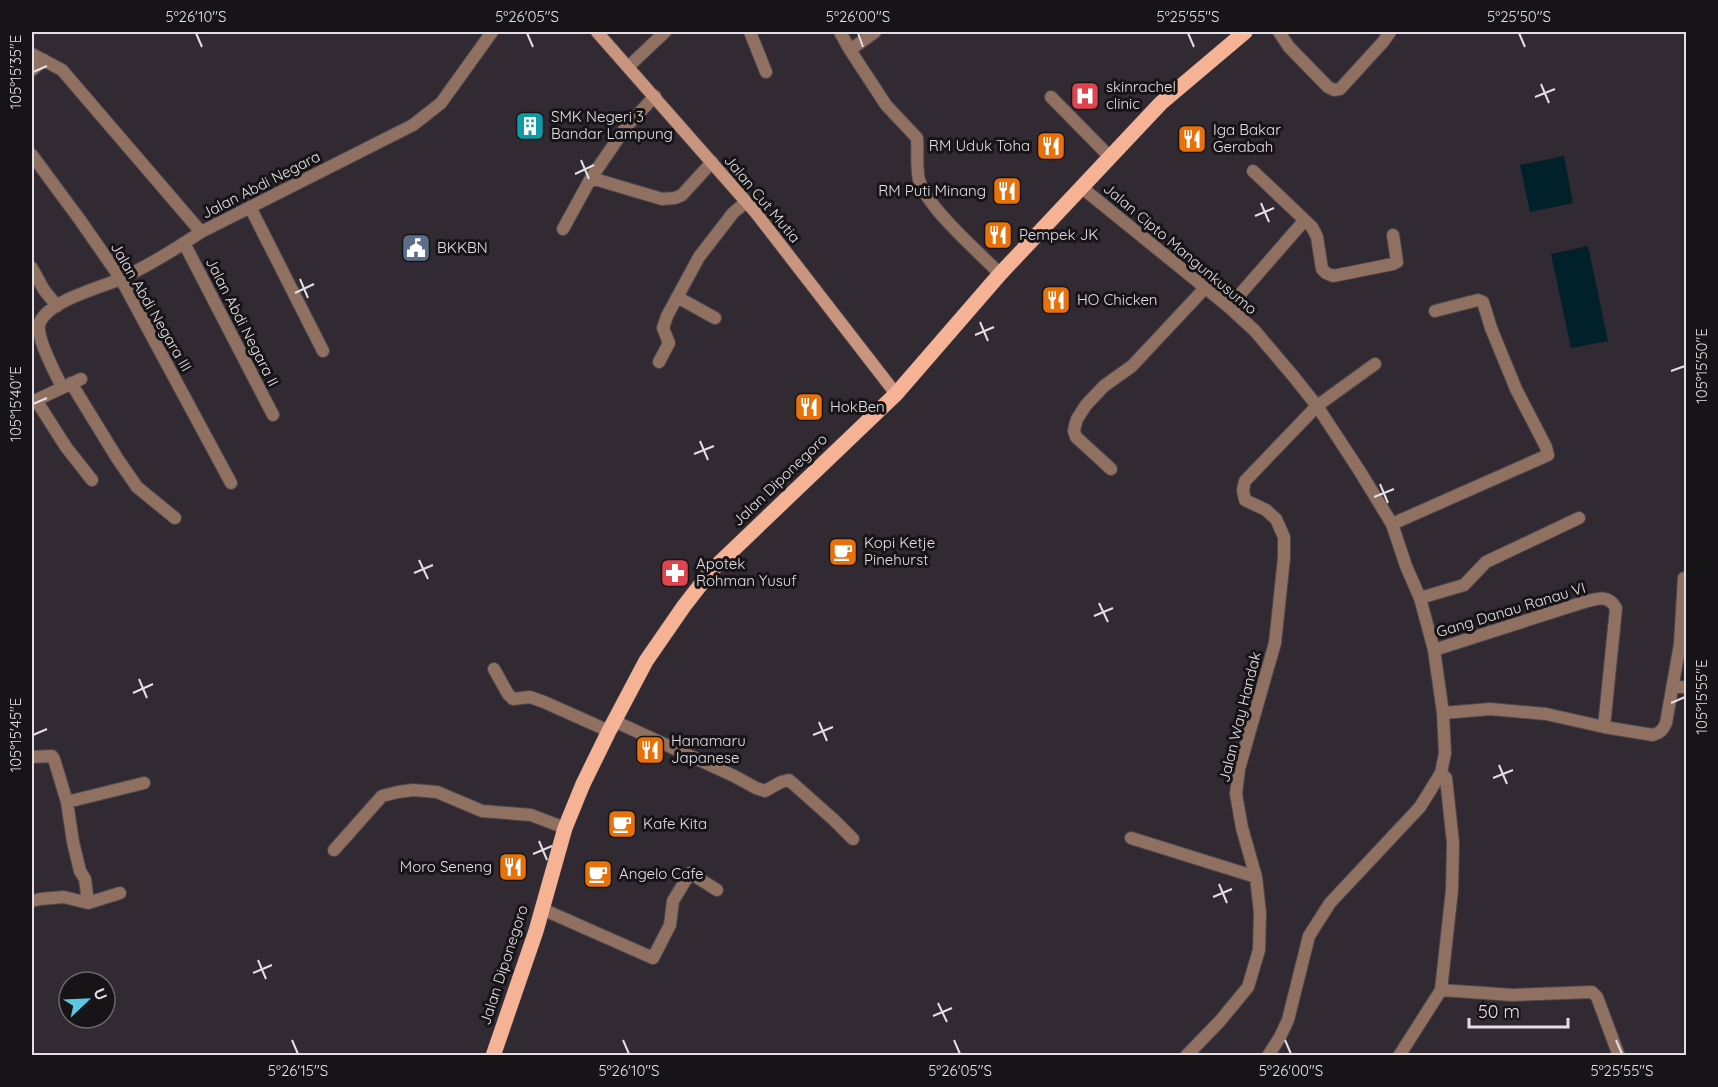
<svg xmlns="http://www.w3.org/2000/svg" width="1718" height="1087" font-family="Quicksand,sans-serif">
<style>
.water{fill:#00202a}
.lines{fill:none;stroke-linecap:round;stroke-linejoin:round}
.minor-casing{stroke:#4e474e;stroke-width:14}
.tertiary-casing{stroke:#4e474e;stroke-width:14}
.secondary-casing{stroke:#4e474e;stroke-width:14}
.primary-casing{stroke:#4e474e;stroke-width:16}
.minor{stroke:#907061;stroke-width:12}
.tertiary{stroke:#907061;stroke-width:12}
.secondary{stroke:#c9957e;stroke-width:12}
.primary{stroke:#f5b294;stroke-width:15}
.ticks{fill:none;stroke:#e4dfe4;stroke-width:2}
.labels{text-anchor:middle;stroke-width:6;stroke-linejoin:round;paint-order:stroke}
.poi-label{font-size:15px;fill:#e4dfe4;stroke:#171417;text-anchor:start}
.street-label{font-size:15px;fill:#e4dfe4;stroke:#171417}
.neatline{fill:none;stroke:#e4dfe4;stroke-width:2}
.ticks-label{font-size:15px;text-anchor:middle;fill:#e4dfe4}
</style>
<rect width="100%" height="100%" fill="#312a32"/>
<path class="water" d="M1564,156L1573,203L1530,212L1520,165Z
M1588,246L1608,341L1571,348L1551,254Z"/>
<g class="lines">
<g class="minor-casing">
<path id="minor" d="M750,32L766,72
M840,32L850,50L886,105L917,138C918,151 916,167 919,180C927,208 979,252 1000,274
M1279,32L1289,47L1328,87L1334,90L1340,89L1383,42L1390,32
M850,50L875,32
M32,54L62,70L201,232L413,125L441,103L492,32
M628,67L665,32
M32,70L44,60
M1051,97L1110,157
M32,155L80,220L121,279L231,483
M1253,171L1312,227L1317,237L1322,269L1326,273L1333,276L1393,264L1397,262L1393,235
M591,178L662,199L675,198L682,195L712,162
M250,207L323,351
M563,229L591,178L626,127L655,96
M184,243L273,415
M32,268L44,290L57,306
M677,297L715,318
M1229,307L1304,221
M659,362L669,343L663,328L667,316L699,257L733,213L746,202
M71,383L117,458L137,487L175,518
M62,387C56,374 34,335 40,322C50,300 100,288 120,279C146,267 177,248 201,232
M36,400L66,447L92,480
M32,402L81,379
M1111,469L1076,437L1074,431L1075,426L1077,419L1086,405L1104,386L1132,366L1206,287
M1392,524L1548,455L1546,447L1516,389L1491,328L1483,302L1478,300L1435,311
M1420,598L1464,585L1486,562L1579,518
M1434,650L1581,603C1595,599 1608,593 1616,608L1604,727
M494,669L508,694L513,699L530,697L544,702L609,731
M1673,685L1686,688
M1443,713L1490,709L1546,714L1604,727L1653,735C1660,733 1663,730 1666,723L1680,644L1684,578
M614,721L734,776L756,788L765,791L781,782L789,780L834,820L853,839
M32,757L52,756L54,759L67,802L73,842L80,871L85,879L88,903
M67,802L144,783
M1131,838L1256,877
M334,850L382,796L398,792L413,790L437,792L482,811L531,815L565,828
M32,901L40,899L64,897L88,903L120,893
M542,909L653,958L670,925L673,901L690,873L717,890
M1441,990L1512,995L1592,992L1597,997L1619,1056
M1186,1056L1220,1021L1248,987L1259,950L1260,913L1256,877L1242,828L1236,794L1239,769L1275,643L1284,558V537L1276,519L1266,510L1245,500L1243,490L1245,481L1317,406L1375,364
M1399,1056L1441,990L1452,890L1453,843L1446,778L1441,773"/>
</g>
<g class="tertiary-casing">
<path id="tertiary" d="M1081,187L1229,307L1255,331L1294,377L1317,406L1359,470L1392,524L1406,566L1420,598L1434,650L1443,713L1445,753L1441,773L1420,807L1330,903L1309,936L1288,1020L1280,1037L1268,1056"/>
</g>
<g class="secondary-casing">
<path id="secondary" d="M597,32L756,213L896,394"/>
</g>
<g class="primary-casing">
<path id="primary" d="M493,1056L536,931L565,828L583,784L609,731L646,661L684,606L712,570L896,394L1000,274L1161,103L1245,32"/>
</g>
<use href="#minor" class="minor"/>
<use href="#tertiary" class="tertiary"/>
<use href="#secondary" class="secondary"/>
<use href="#primary" class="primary"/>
</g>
<path class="ticks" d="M196,33L202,47M527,33L533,47M858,33L863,47M1188,33L1194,47M1519,33L1525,47M33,72L47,66M1541,84L1549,103M1535,97L1555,89M581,160L589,179M575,174L594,165M1261,203L1269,222M1255,216L1274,208M300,279L308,298M295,293L314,284M980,322L988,341M975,335L994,327M1671,371L1685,366M33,404L47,398M700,441L708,460M694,454L714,446M1380,484L1388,503M1374,497L1394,489M419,560L428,579M414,573L433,565M1099,603L1108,622M1094,616L1113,608M139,679L147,698M133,693L153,684M1671,703L1685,697M819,722L827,741M33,735L47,729M813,735L833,727M1499,765L1507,784M1493,778L1513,770M539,841L547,860M533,854L552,846M1219,884L1227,903M1213,897L1232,889M258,960L266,979M253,973L272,965M938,1003L947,1022M933,1016L952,1008M292,1040L298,1054M623,1040L629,1054M954,1040L960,1054M1285,1040L1291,1054M1616,1040L1622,1054"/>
<defs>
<g id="hospital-square" transform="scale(1.5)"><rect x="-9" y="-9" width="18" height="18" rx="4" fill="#e0444e" stroke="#171417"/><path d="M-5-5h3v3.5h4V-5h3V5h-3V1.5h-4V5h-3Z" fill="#fff"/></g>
<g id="building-square" transform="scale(1.5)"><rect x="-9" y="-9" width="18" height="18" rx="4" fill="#0f9aa8" stroke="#171417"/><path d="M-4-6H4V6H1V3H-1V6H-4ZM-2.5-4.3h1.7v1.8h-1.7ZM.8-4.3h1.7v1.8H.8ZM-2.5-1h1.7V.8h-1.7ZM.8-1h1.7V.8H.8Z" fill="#fff"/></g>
<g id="restaurant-square" transform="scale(1.5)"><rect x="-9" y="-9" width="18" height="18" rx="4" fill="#e8710a" stroke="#171417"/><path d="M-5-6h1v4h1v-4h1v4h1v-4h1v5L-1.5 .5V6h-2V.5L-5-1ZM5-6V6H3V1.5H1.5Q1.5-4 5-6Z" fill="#fff"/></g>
<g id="civic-square" transform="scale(1.5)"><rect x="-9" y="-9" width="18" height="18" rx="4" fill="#5c6f8a" stroke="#171417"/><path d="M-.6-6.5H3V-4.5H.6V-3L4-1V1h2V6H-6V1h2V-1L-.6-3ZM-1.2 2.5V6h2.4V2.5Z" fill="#fff"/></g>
<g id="cafe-square" transform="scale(1.5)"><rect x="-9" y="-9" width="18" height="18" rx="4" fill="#e8710a" stroke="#171417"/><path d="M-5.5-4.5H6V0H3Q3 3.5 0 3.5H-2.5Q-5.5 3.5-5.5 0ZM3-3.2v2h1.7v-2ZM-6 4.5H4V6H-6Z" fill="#fff"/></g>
<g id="pharmacy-square" transform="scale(1.5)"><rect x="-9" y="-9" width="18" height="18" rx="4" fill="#e0444e" stroke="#171417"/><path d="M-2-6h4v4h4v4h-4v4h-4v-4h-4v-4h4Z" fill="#fff"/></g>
</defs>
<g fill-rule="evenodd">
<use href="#hospital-square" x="1085" y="96"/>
<use href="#building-square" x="530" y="126"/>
<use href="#restaurant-square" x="1192" y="139"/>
<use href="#restaurant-square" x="1051" y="146"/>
<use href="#restaurant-square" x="1007" y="191"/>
<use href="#restaurant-square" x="998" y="235"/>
<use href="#civic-square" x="416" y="248"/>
<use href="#restaurant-square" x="1056" y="300"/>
<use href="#restaurant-square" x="809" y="407"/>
<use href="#cafe-square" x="843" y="552"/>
<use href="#pharmacy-square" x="675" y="573"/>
<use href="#restaurant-square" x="650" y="750"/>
<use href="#cafe-square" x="622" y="824"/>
<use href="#restaurant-square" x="513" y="867"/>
<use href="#cafe-square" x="598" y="874"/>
</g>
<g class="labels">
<g class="poi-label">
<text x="1106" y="92">skinrachel<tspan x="1106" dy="17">clinic</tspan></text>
<text x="551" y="122">SMK Negeri 3<tspan x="551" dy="17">Bandar Lampung</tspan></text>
<text x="1213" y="135">Iga Bakar<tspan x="1213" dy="17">Gerabah</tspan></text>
<text x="1030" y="151" text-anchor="end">RM Uduk Toha</text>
<text x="986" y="196" text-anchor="end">RM Puti Minang</text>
<text x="1019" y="240">Pempek JK</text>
<text x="437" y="253">BKKBN</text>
<text x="1077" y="305">HO Chicken</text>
<text x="830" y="412">HokBen</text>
<text x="864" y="548">Kopi Ketje<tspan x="864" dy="17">Pinehurst</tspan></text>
<text x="696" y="569">Apotek<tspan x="696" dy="17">Rohman Yusuf</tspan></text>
<text x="671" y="746">Hanamaru<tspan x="671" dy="17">Japanese</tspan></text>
<text x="643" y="829">Kafe Kita</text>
<text x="492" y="872" text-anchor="end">Moro Seneng</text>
<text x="619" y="879">Angelo Cafe</text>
</g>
<g class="street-label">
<text transform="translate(261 185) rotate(-27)" y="5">Jalan Abdi Negara</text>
<text transform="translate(762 199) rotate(50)" y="5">Jalan Cut Mutia</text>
<text transform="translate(1180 249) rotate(40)" y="5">Jalan Cipto Mangunkusumo</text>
<text transform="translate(151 307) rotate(60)" y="5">Jalan Abdi Negara III</text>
<text transform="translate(242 322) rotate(63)" y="5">Jalan Abdi Negara II</text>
<text transform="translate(780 480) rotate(-44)" y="5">Jalan Diponegoro</text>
<text transform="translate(1511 610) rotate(-17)" y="5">Gang Danau Ranau VI</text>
<text transform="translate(1240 717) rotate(-76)" y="5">Jalan Way Handak</text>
<text transform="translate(504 965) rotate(-72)" y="5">Jalan Diponegoro</text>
</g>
</g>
<rect width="1718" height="1087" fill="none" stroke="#171417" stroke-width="66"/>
<g transform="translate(87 1000) rotate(67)"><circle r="28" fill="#171417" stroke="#696569" stroke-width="1.5"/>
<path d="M0-4.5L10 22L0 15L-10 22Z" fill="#5ac8e5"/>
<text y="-9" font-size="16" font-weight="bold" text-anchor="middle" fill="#e4dfe4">U</text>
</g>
<path d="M1469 1018v9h99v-9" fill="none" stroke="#e4dfe4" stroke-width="3"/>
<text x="1478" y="1018" font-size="18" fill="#e4dfe4" stroke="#171417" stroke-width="4.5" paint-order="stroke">50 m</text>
<rect x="33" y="33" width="1652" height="1021" class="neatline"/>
<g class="ticks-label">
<text x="196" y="22">5°26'10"S</text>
<text x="527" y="22">5°26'05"S</text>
<text x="858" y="22">5°26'00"S</text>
<text x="1188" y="22">5°25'55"S</text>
<text x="1519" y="22">5°25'50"S</text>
<text transform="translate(16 72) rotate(-90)" y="5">105°15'35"E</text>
<text transform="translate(1702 366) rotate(-90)" y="5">105°15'50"E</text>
<text transform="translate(16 404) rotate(-90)" y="5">105°15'40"E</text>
<text transform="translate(1702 697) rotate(-90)" y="5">105°15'55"E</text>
<text transform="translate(16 735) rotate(-90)" y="5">105°15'45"E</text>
<text x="298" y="1076">5°26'15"S</text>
<text x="629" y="1076">5°26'10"S</text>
<text x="960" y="1076">5°26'05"S</text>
<text x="1291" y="1076">5°26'00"S</text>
<text x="1622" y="1076">5°25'55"S</text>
</g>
</svg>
